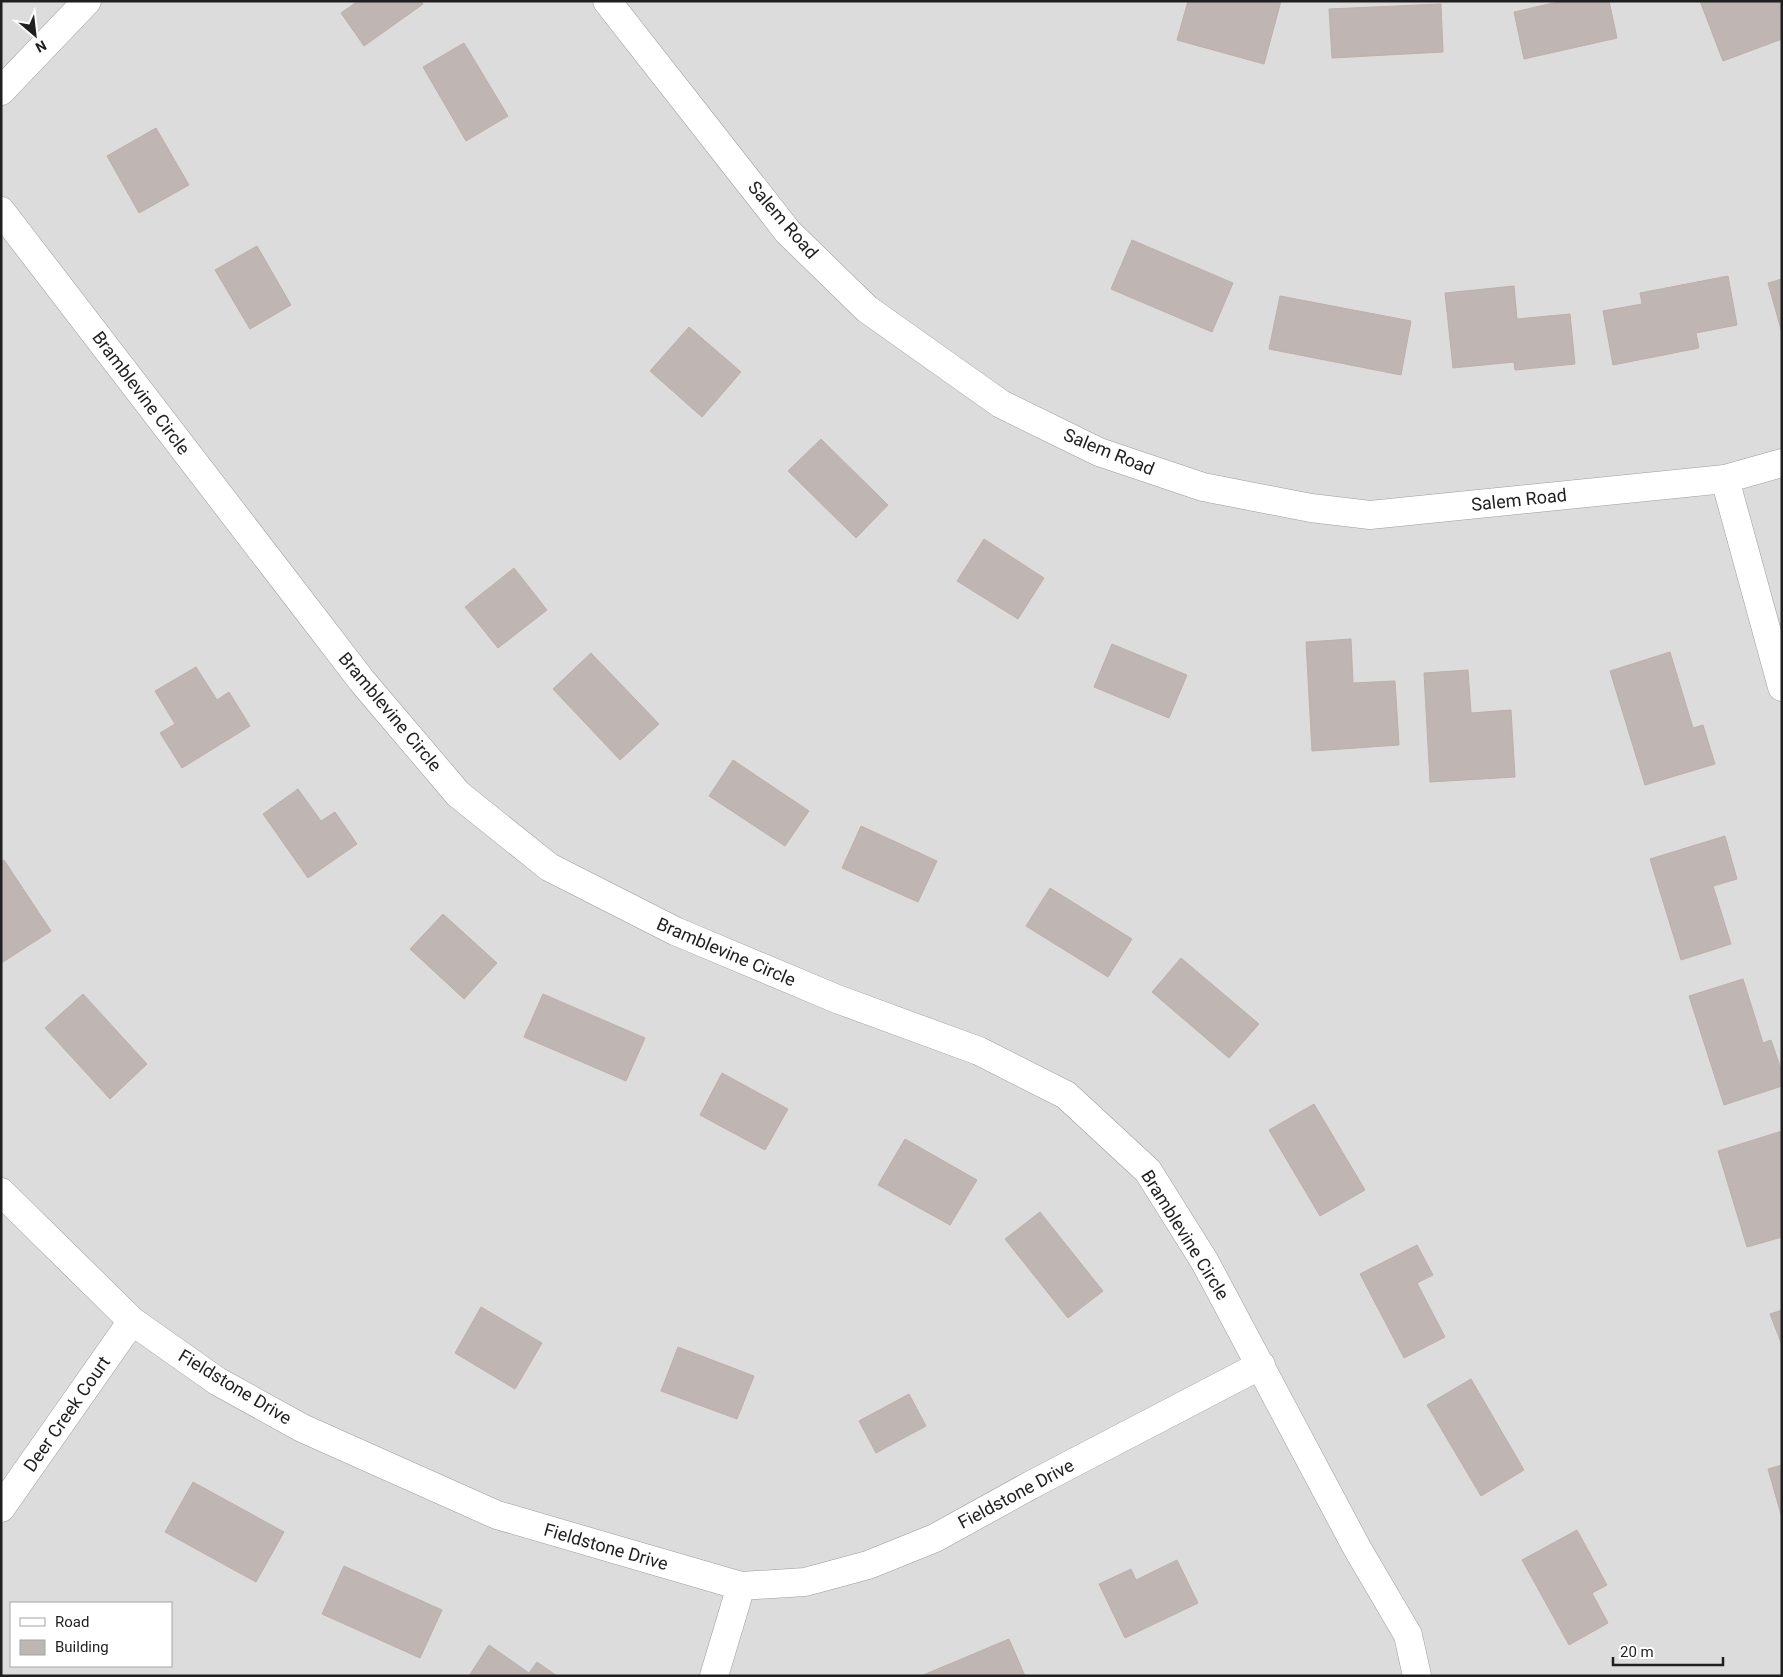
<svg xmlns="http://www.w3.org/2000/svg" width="1783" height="1677" font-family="Roboto,sans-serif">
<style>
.residential{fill:#dddcdc;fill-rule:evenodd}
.building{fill:#bfb5b2;stroke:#bfafa9}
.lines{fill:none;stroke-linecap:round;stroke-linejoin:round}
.minor-casing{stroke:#9c9c9c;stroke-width:29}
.tertiary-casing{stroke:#9c9c9c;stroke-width:29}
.minor{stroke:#fff;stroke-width:28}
.tertiary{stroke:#fff;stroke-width:28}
.labels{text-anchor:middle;stroke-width:4;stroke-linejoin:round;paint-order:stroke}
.street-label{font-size:18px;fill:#1f1f1f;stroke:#fff}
</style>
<rect width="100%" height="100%" fill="#efeae5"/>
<path class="residential" d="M1,1H1782V1676H1ZM11,1603H171V1666H11Z"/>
<path class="building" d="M358,1H421L423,4L364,46L341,13Z
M1188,1H1223L1230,3V1H1281L1264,64L1177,40Z
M1562,1H1609L1617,38L1524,59L1514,12Z
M1700,1H1782V39L1723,61Z
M1441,4L1443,52L1332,58L1329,9Z
M464,43L508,116L466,141L423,67Z
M156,128L189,185L139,213L107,156Z
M1132,240L1233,283L1212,332L1111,289Z
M257,246L291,305L250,329L215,270Z
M1728,276L1737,325L1696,333L1699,348L1613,365L1603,311L1642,304L1640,293Z
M1782,279V333L1768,283Z
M1514,286L1517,319L1570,314L1575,364L1515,370L1514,362L1453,368L1445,293Z
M1280,296L1411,321L1401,375L1269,349Z
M689,327L741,372L702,417L650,371Z
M821,439L888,505L856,538L788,471Z
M984,539L1044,578L1018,619L957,581Z
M514,568L547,610L498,648L465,607Z
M1351,639L1353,683L1395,681L1399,745L1312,751L1306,642Z
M1112,644L1187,675L1169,718L1094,687Z
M1670,652L1693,728L1703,725L1715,764L1645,785L1610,671Z
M591,653L659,724L620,760L553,689Z
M196,667L217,700L229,692L250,726L182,768L160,733L175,724L155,691Z
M1468,670L1471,713L1511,710L1515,777L1430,782L1424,673Z
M733,760L809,811L785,846L709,796Z
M298,789L321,821L335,812L357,844L308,878L263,814Z
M861,826L937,861L918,902L842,868Z
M1725,836L1737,879L1713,886L1731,944L1681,960L1650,859Z
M4,860L51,931L3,962L1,960V862Z
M1050,888L1132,939L1108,977L1026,926Z
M443,914L497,963L464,999L410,949Z
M1181,958L1259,1024L1229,1058L1152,992Z
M1743,979L1763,1043L1771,1040L1782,1072V1086L1724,1105L1689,996Z
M83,994L147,1064L110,1099L45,1028Z
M543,994L645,1038L626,1081L524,1037Z
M722,1073L788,1109L765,1150L700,1115Z
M1314,1104L1365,1190L1320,1216L1269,1130Z
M1782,1131V1237L1747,1247L1718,1151Z
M905,1139L977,1180L950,1225L878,1185Z
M1040,1212L1103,1291L1068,1318L1005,1239Z
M1417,1245L1433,1275L1417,1283L1445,1337L1404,1358L1360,1274Z
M481,1307L542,1343L515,1389L455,1353Z
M1782,1310V1345L1770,1314Z
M678,1347L754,1376L737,1419L661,1391Z
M1471,1379L1524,1470L1481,1496L1427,1405Z
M909,1394L926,1426L876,1453L859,1421Z
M1782,1465V1518L1768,1469Z
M193,1482L284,1532L256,1582L165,1532Z
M1577,1530L1607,1585L1592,1593L1608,1623L1569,1645L1522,1560Z
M1177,1560L1198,1603L1125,1638L1099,1584L1131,1569L1136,1580Z
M344,1566L442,1610L420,1658L322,1614Z
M1009,1639L1025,1676H921Z
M489,1645L529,1673L537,1662L557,1676H469Z"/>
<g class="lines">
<g class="minor-casing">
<path id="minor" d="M1,91L87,1
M1,211L362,681L458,794L549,867L675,931L837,999L979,1051L1066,1095L1148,1171L1205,1262L1357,1548L1408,1635L1417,1676
M1725,479L1782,687
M1,1192L132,1321L217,1381L302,1428L497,1515L741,1586L805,1582L868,1565L935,1538L1031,1485L1261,1365
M1,1508L132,1321
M714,1676L741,1586"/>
</g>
<g class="tertiary-casing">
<path id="tertiary" d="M607,1L788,232L867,309L1001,404L1099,452L1203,487L1311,508L1370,515L1725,479L1782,463"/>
</g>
<use href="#minor" class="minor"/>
<use href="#tertiary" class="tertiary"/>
</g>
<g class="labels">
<g class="street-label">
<text transform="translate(783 220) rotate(49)" y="6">Salem Road</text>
<text transform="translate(141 393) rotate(53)" y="6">Bramblevine Circle</text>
<text transform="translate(1109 452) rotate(22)" y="6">Salem Road</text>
<text transform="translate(1519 500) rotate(-6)" y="6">Salem Road</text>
<text transform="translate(390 712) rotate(50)" y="6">Bramblevine Circle</text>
<text transform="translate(726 952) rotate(23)" y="6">Bramblevine Circle</text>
<text transform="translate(1185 1235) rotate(58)" y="6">Bramblevine Circle</text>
<text transform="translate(235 1387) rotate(31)" y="6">Fieldstone Drive</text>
<text transform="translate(67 1414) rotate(-55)" y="6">Deer Creek Court</text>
<text transform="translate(1016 1494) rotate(-28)" y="6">Fieldstone Drive</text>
<text transform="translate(606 1547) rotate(16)" y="6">Fieldstone Drive</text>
</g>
</g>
<rect width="1783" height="1677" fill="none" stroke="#1f1f1f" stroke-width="5"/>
<rect x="10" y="1602" width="162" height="65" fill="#ffffff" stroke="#a5a5a5"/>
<rect x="20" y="1618" width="25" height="8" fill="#ffffff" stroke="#a5a5a5"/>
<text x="55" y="1627" font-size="15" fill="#1f1f1f">Road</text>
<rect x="20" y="1640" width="25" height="15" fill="#bfb5b2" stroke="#a5a5a5"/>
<text x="55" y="1652" font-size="15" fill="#1f1f1f">Building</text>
<g transform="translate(35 35) rotate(152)" stroke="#ffffff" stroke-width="4" paint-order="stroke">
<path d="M0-4L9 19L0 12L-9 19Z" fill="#1f1f1f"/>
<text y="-8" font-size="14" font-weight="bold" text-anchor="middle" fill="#1f1f1f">N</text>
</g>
<path d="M1613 1657v8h110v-8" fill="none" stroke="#1f1f1f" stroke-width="2.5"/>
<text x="1620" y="1657" font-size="15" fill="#1f1f1f" stroke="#ffffff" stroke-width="4" paint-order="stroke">20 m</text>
</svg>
